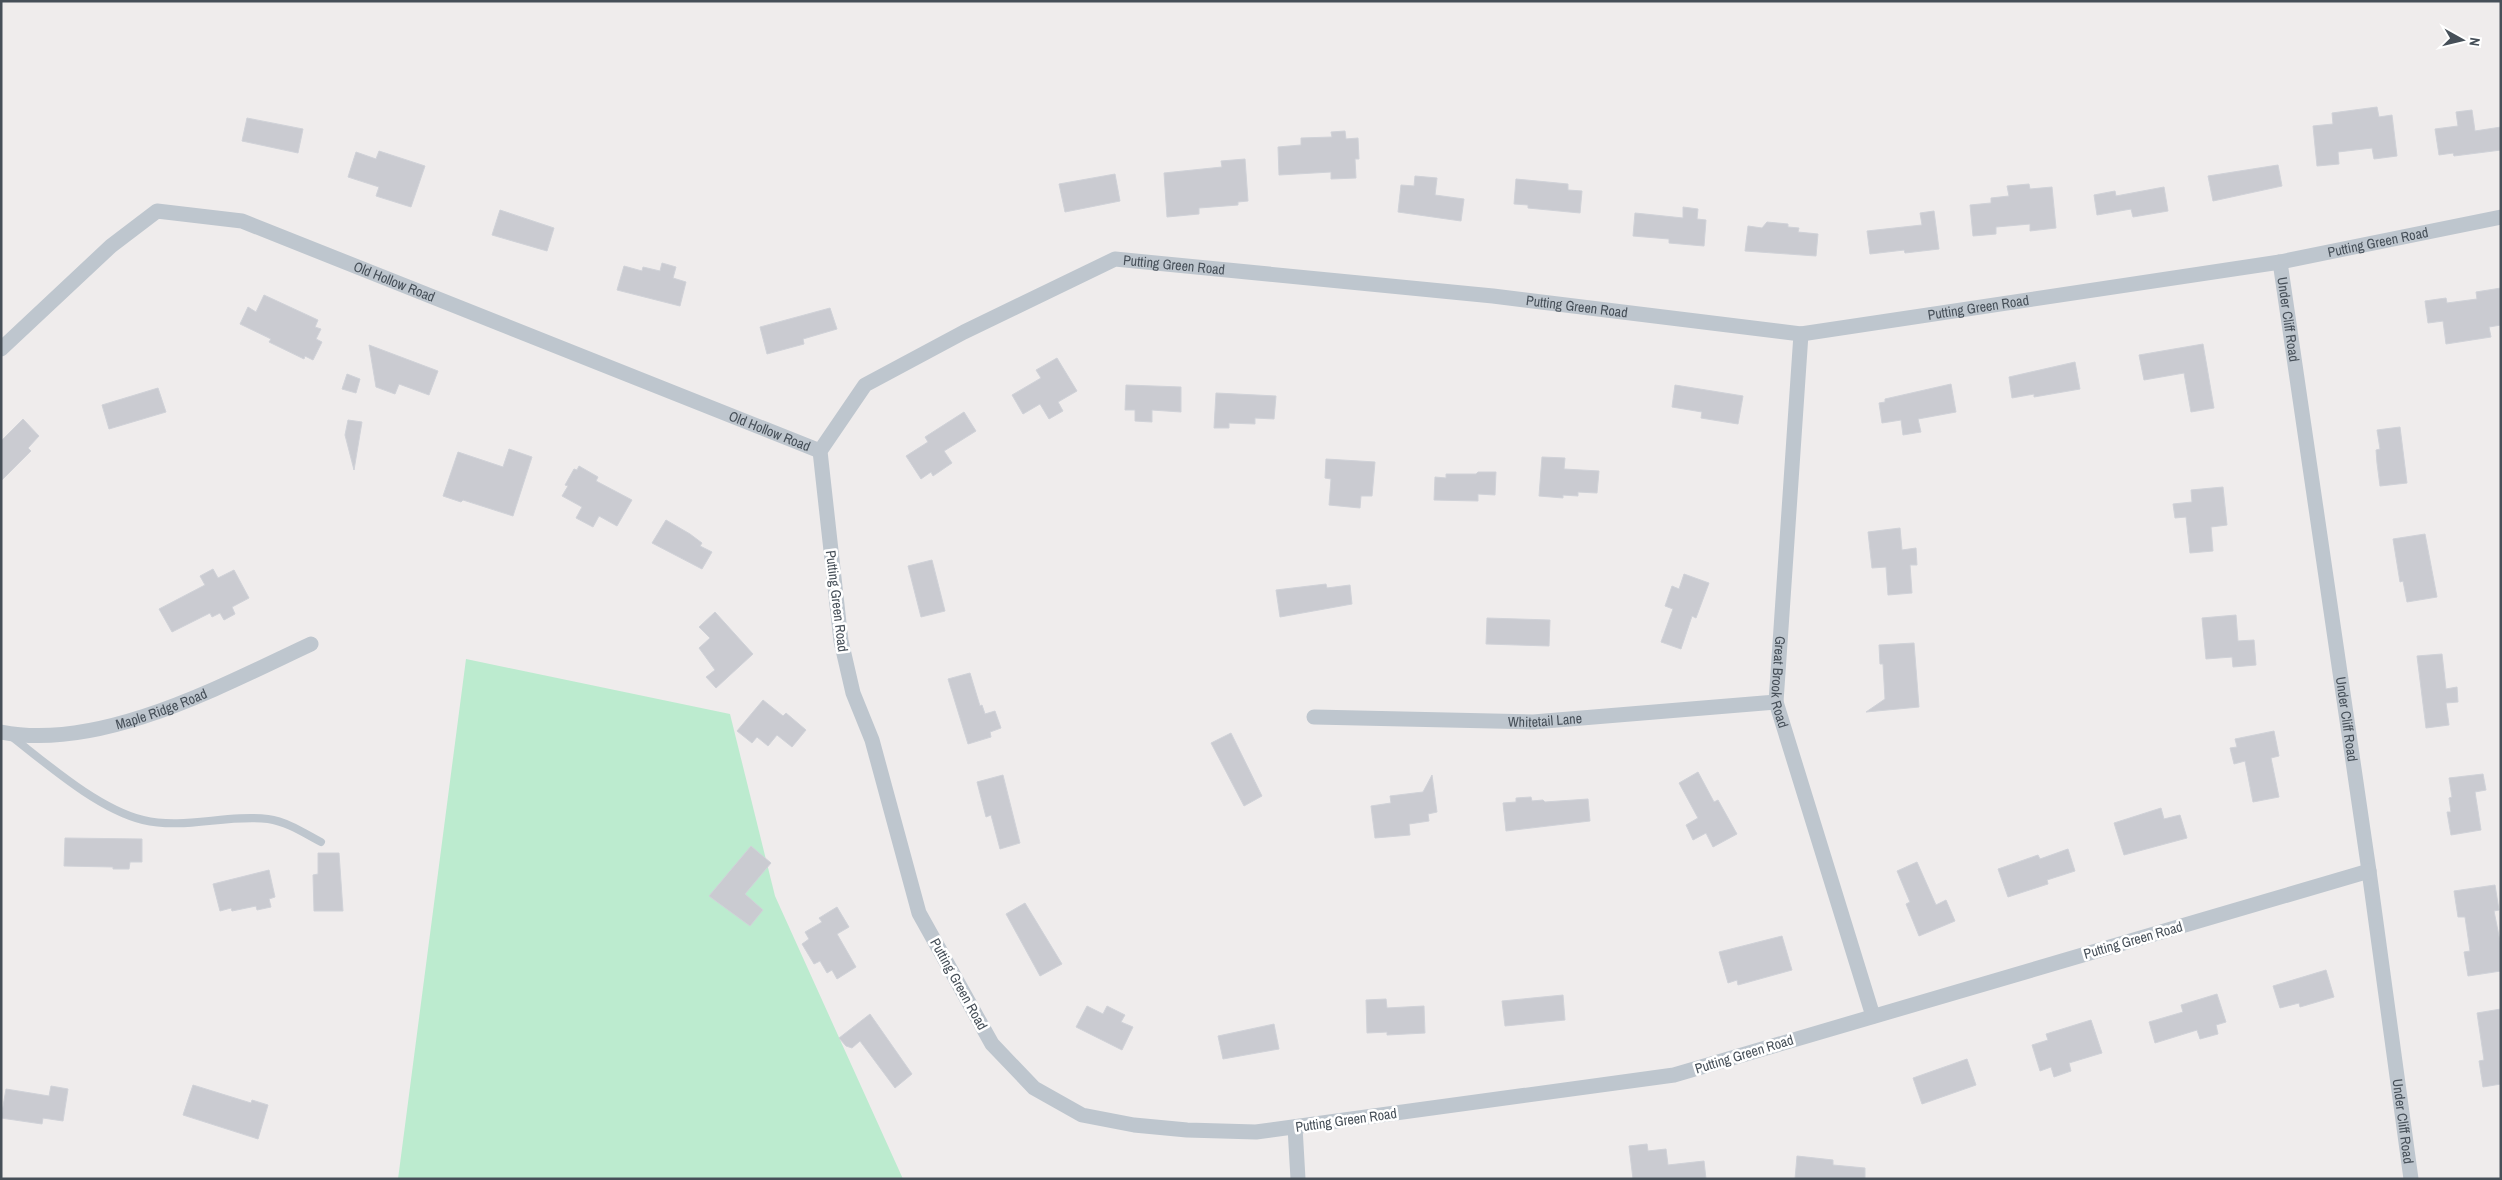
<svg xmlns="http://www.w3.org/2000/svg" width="2502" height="1180" font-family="'Archivo Narrow',sans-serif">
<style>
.green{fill:#bcebcf}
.building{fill:#cacbd1;stroke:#d0d2d8}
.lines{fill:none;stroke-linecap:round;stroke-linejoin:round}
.service{stroke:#bec6ce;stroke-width:8}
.minor{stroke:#bec6ce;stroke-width:15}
.labels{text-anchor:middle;stroke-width:5;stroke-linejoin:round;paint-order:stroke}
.street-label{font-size:14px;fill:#464f58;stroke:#fff}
</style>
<rect width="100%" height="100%" fill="#efecec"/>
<path class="green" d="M466,659L730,714L775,896L903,1179H398Z"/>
<path class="building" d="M2377,107L2379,117L2392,115L2397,156L2374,159L2372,148L2338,152L2339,164L2317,166L2313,126L2333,124L2332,113Z
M2472,110L2475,131L2501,127V150L2454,156L2453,153L2439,155L2435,129L2458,126L2456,112Z
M247,118L303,129L298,153L242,141Z
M1345,131L1346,139L1358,138L1359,159H1355L1356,178L1331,179V172L1279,175L1278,147L1301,145V138L1332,137L1331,132Z
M379,151L425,166L411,207L376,196L379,187L348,177L356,152L376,159Z
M1245,159L1248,201L1238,202V205L1199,208V214L1167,217L1164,173L1222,167L1221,161Z
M2278,165L2282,186L2213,201L2208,176Z
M1115,174L1120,201L1065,212L1059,184Z
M1415,176L1437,178L1435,195L1464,199L1461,221L1398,212L1401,185L1414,186Z
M1516,179L1568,184V190L1582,191L1580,213L1528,208V205L1514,204Z
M2029,184L2030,189L2052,187L2056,228L2030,231V224L1996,227V234L1973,236L1970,205L1991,203V198L2009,196L2007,186Z
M2164,187L2168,211L2133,217L2131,209L2097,215L2094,195L2115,191L2116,196Z
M1683,207L1698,209L1697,219L1706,220L1704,246L1669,243V239L1633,236L1635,213L1683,218Z
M500,210L554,228L547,251L492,235Z
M1934,211L1939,249L1905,253L1904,250L1870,254L1867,231L1922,225L1920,213Z
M1767,222L1788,224V227L1799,228L1798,232L1818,234L1816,256L1745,251L1748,226L1762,228Z
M662,263L676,267L673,278L686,282L680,306L617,290L624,266L642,271L643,267L660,271Z
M2501,288V325L2489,327L2491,337L2446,344L2443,321L2428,323L2425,301L2446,298L2447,303L2477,299L2476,292Z
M264,295L318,320L315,327L321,329L316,339L322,342L313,360L305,356L304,359L269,342L271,339L240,324L248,307L256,312Z
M830,308L837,329L803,339L804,344L767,354L760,327Z
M2203,344L2214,408L2191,412L2184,373L2144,380L2139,355Z
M369,345L438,371L429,395L399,384L395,394L376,387Z
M1057,358L1077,391L1058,402L1063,411L1049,419L1040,404L1023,414L1012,395L1041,378L1036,370Z
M2075,362L2080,389L2034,397V394L2012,398L2009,377Z
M347,374L360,379L356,393L342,389Z
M1951,384L1956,412L1918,419L1921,432L1903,435L1901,420L1882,423L1879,403L1885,402V399Z
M1126,385L1181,387V412L1152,410V422L1135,421V410H1125Z
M1675,385L1743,396L1738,424L1701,418L1702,412L1672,407Z
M158,388L166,412L109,429L102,405Z
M1216,393L1276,396L1274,419L1255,418V424L1229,423V428H1214Z
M964,412L976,431L944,451L952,463L933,476L931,472L921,479L906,456L928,442L925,437Z
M23,419L39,436L28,448L31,451L1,481V441Z
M348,420L362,422L354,470L345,435Z
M2400,427L2407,483L2380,486L2377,463L2376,450L2380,449L2377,430Z
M509,449L532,457L513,516L463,500L461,502L443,496L458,452L503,467Z
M1542,457L1565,458L1564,469L1599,471L1597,493L1578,492V496L1563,495V498L1539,496Z
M1326,459L1375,462L1372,496H1361L1360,508L1329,505L1331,479L1325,478Z
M579,466L598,477L596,481L632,500L617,526L599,516L593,527L576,518L582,507L562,496L568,486L565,485L574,469L577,470Z
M1478,472H1496L1495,495L1478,494V501L1434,500L1435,477L1446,478V474H1476Z
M2223,487L2227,525L2211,527L2213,551L2190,553L2186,517L2175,518L2173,504L2192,502L2191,490Z
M666,520L690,534L702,543L700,546L712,552L702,569L652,543Z
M1900,528L1902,550L1916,548L1917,565H1910L1912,593L1888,595L1886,567L1872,568L1868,532Z
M2425,534L2437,597L2407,602L2403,581L2400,582L2393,539Z
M932,560L945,611L921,617L908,566Z
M213,569L218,578L234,570L249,598L232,607L235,614L224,620L220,613L212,617L210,613L172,632L159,609L205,585L200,576Z
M1684,574L1709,583L1696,618L1692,616L1681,649L1661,642L1673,609L1665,606L1672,586L1679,589Z
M1326,584L1327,588L1350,585L1352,604L1280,617L1276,590Z
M715,612L753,654L716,688L706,677L715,670L699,648L710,638L699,627Z
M2236,615L2238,641L2254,640L2256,665L2233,667L2232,657L2206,659L2202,618Z
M1487,618L1550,620L1549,646L1486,644Z
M1914,643L1919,707L1866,712L1885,699L1883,664H1880L1879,645Z
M2442,654L2446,689L2457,687L2458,702L2446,703L2449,725L2426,728L2417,656Z
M970,673L980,706L982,705L985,714L995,711L1001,728L990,732L991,737L968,744L948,679Z
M763,700L783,716L786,713L806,730L792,747L777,735L768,746L757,737L752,743L737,731Z
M2274,731L2279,756L2271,758L2279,797L2253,802L2245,761L2234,764L2230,748L2237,747L2235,739Z
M1231,733L1262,796L1244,806L1211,743Z
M1698,772L1714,802L1718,800L1737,834L1713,847L1706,833L1693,840L1686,825L1698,818L1679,783Z
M2483,774L2486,790L2475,792L2481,830L2451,835L2447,812H2451L2449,798L2452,797L2449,778Z
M1003,775L1020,843L1000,849L991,815L986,817L977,782Z
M1432,775L1437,812L1428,814L1429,821L1409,824L1410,835L1375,838L1371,806L1391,803L1390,796L1423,792Z
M1531,797L1532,801L1543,800L1545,802L1588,799L1590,821L1506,831L1503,803L1516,802V798Z
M2161,808L2164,819L2180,815L2187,838L2124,855L2114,823Z
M65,838L142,839V862H130L129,869H113V867L64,866Z
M751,846L771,863L745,894L763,910L750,926L709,896Z
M2068,849L2075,871L2047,880L2048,884L2008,897L1998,869L2038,855L2040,859Z
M318,853H339L343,911H314L313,875L318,874Z
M1917,862L1936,905L1946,900L1955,921L1919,936L1906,904L1910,902L1897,871Z
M269,870L275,897L269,899L271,907L257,910L256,906L232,911L231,908L220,911L213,884Z
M2495,885L2499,910L2494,911L2501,946V971L2468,976L2464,952L2470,951L2465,917H2458L2454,891Z
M1025,903L1062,964L1040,976L1006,914Z
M837,907L849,927L837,934L856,967L837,979L832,970L827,973L820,961L814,964L802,944L809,939L805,932L822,922L819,918Z
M1782,936L1792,970L1738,985L1737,980L1728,983L1719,952Z
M2326,970L2334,997L2300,1007L2299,1003L2280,1008L2273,986Z
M2217,994L2226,1022L2216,1025L2218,1034L2200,1039L2197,1030L2155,1043L2149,1022L2183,1012L2181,1005Z
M1563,995L1565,1020L1505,1026L1502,1001Z
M1386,999L1387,1008L1424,1006L1425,1033L1387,1035V1032L1367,1033L1366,1000Z
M1087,1006L1103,1014L1107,1006L1125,1015L1121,1022L1133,1027L1122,1050L1076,1027Z
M2501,1009V1084L2483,1087L2479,1061L2484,1060L2477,1013Z
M870,1014L912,1074L895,1088L860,1041L852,1048L846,1046L839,1038Z
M2091,1020L2102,1053L2069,1063L2071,1071L2054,1077L2051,1067L2040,1071L2032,1045L2048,1040L2046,1034Z
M1274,1024L1279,1049L1223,1059L1218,1036Z
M1967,1059L1976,1085L1922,1104L1913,1078Z
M193,1085L251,1103L252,1100L268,1105L258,1139L183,1115Z
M51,1086L68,1089L63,1121L43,1118L42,1124L1,1118L6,1089L49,1096Z
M1647,1144L1648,1151L1666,1149L1668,1165L1704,1161L1706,1179H1633L1629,1146Z
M1797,1156L1833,1160V1165L1865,1168V1179H1795Z"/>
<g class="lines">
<path class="service" d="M11,736C47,764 98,809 143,820C184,830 226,814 268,819C288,822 304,833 321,842"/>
<g class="minor">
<path id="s1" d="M2280,262L2369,871L2411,1179"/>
<path id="s2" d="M1801,334L1776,702L1873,1016"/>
<path id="s3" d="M1,349L111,246L157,211L242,221L820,451"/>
<path id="s4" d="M1314,717L1533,722L1776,702"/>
<path id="s5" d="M1,732C100,752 223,685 311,644"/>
<path id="s6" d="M2369,871L1674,1075L1256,1132L1187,1130L1134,1125L1082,1115L1034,1088L992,1044L919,913L872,740L853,693L841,641L820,451L865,385L964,332L1115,259L1493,296L1801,334L2280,262L2501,217"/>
<path d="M1295,1127L1298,1179"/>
</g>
</g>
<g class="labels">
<g class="street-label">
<text dy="5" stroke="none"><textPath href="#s6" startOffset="3696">Putting Green Road</textPath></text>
<text dy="5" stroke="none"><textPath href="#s6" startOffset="2481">Putting Green Road</textPath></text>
<text dy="5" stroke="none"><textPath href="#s3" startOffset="458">Old Hollow Road</textPath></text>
<text dy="5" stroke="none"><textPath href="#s6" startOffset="2886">Putting Green Road</textPath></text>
<text dy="5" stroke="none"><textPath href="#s6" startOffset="3291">Putting Green Road</textPath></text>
<text dy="5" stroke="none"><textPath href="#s1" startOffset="58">Under Cliff Road</textPath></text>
<text dy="5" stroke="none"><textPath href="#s3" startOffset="862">Old Hollow Road</textPath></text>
<text transform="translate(837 601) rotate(83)" y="5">Putting Green Road</text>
<text dy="5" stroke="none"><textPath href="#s2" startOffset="349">Great Brook Road</textPath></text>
<text dy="5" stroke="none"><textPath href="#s5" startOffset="164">Maple Ridge Road</textPath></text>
<text dy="5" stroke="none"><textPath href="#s4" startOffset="231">Whitetail Lane</textPath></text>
<text dy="5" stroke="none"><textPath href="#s1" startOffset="462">Under Cliff Road</textPath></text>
<text transform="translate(2133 940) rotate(-16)" y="5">Putting Green Road</text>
<text transform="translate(959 984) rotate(61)" y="5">Putting Green Road</text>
<text transform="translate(1744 1054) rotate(-17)" y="5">Putting Green Road</text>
<text transform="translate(1346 1120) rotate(-8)" y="5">Putting Green Road</text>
<text dy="5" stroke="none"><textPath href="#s1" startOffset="868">Under Cliff Road</textPath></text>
</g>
</g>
<rect width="2502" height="1180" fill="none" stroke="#464f58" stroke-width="5"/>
<g transform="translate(2462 40) rotate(98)" stroke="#ffffff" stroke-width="4" paint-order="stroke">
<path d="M0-4L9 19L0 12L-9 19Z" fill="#464f58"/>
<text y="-8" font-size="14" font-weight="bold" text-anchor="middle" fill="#464f58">N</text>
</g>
</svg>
